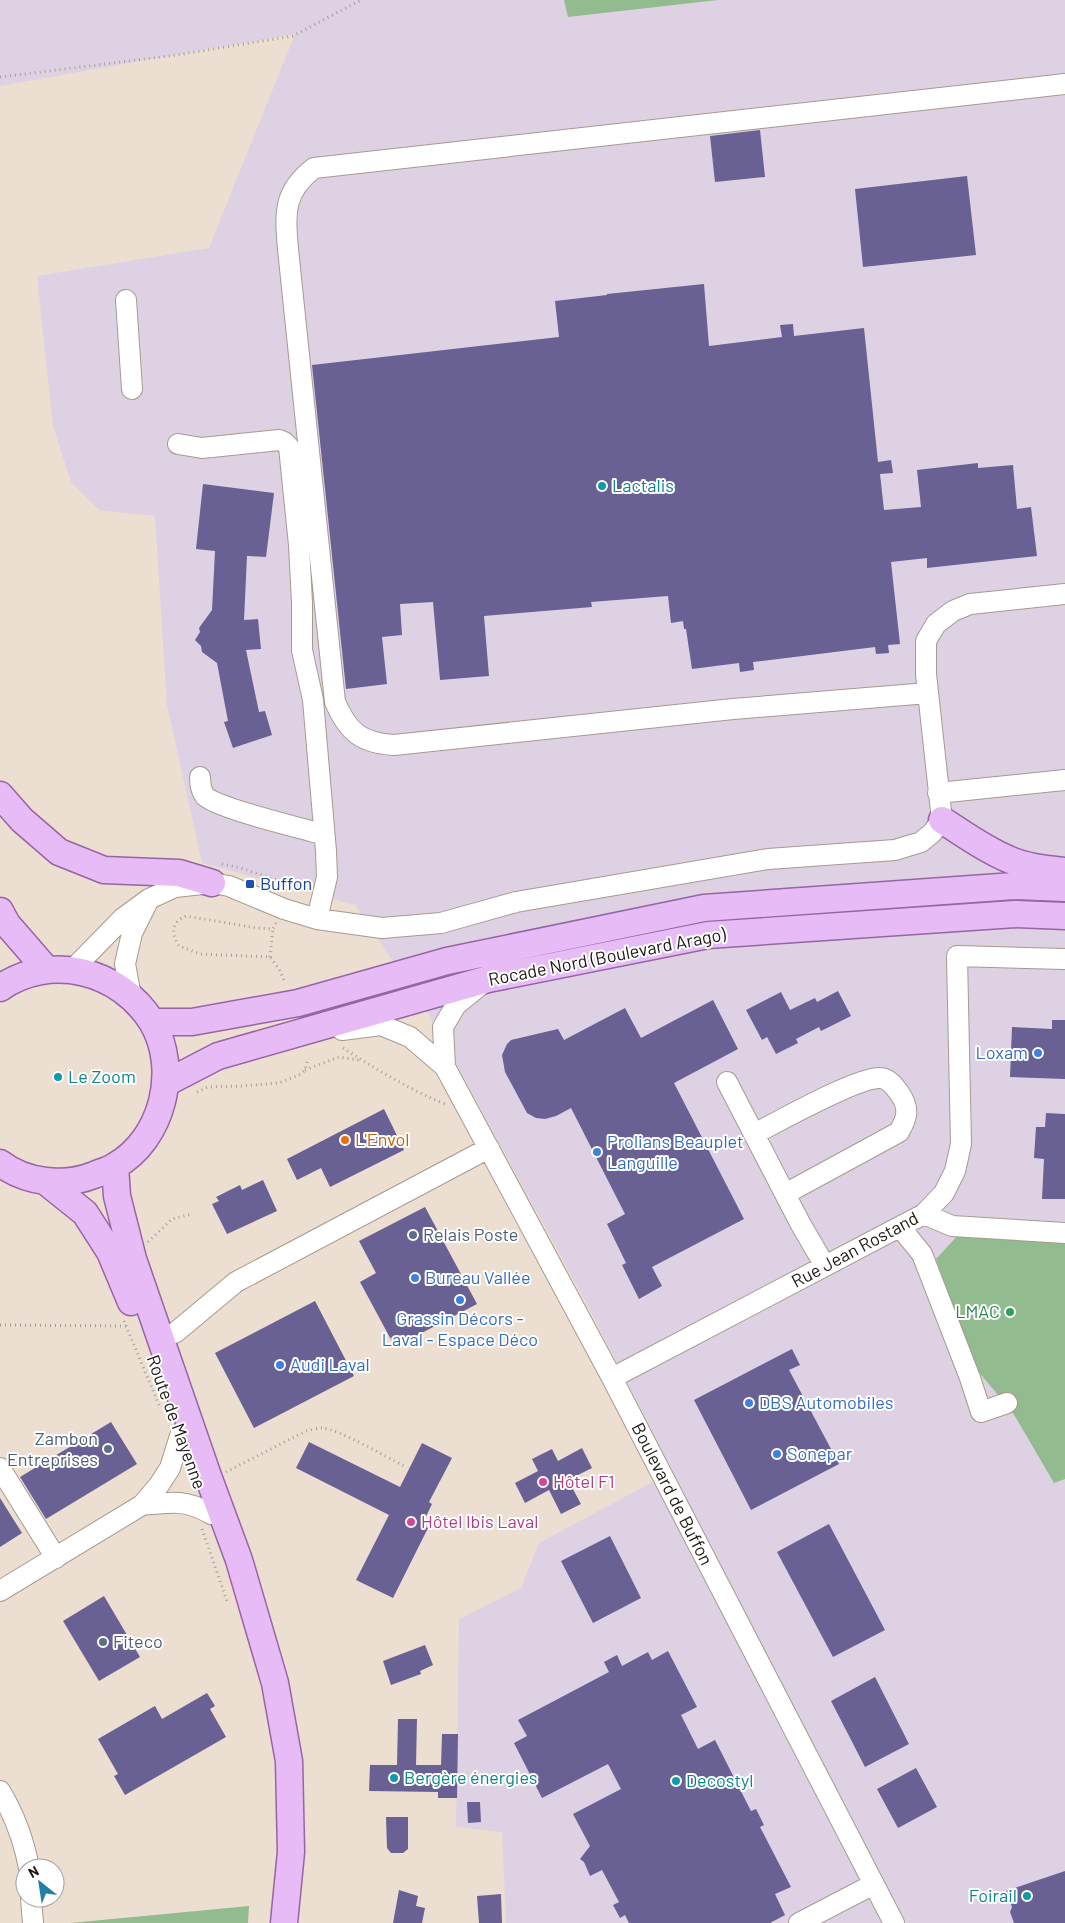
<svg xmlns="http://www.w3.org/2000/svg" width="1065" height="1923" font-family="Barlow,sans-serif">
<style>
.industrial{fill:#dfd1e4}
.green{fill:#92bc90}
.building{fill:#696093}
.lines{fill:none;stroke-linecap:round;stroke-linejoin:round}
.minor-casing{stroke:#a79a8d;stroke-width:22}
.major-casing{stroke:#9665a3;stroke-width:29}
.path{stroke:#a99e93;stroke-width:3;stroke-dasharray:1 4;stroke-linecap:butt}
.minor{stroke:#fff;stroke-width:20}
.major{stroke:#e7bcf6;stroke-width:26}
.culture-dot{fill:#0f9aa8;stroke:#fff;stroke-width:2}
.transit-dot{fill:#1a4fb4;stroke:#fff;stroke-width:2}
.shop-dot{fill:#3f7fe0;stroke:#fff;stroke-width:2}
.food-dot{fill:#e8710a;stroke:#fff;stroke-width:2}
.service-dot{fill:#5c6f8a;stroke:#fff;stroke-width:2}
.leisure-dot{fill:#2e9e5b;stroke:#fff;stroke-width:2}
.hotel-dot{fill:#d1479c;stroke:#fff;stroke-width:2}
.labels{text-anchor:middle;stroke-width:4;stroke-linejoin:round;paint-order:stroke}
.culture-label{font-size:18px;fill:#0d838f;stroke:#fff;text-anchor:start}
.transit-label{font-size:18px;fill:#164399;stroke:#fff;text-anchor:start}
.street-label{font-size:18px;fill:#1d1813;stroke:#fff}
.shop-label{font-size:18px;fill:#366cbe;stroke:#fff;text-anchor:start}
.food-label{font-size:18px;fill:#c56008;stroke:#fff;text-anchor:start}
.service-label{font-size:18px;fill:#4e5e75;stroke:#fff;text-anchor:start}
.leisure-label{font-size:18px;fill:#27864d;stroke:#fff;text-anchor:end}
.hotel-label{font-size:18px;fill:#b23c85;stroke:#fff;text-anchor:start}
</style>
<rect width="100%" height="100%" fill="#ecded0"/>
<path class="industrial" d="M0,0H1065V1923H506L502,1832L456,1827L459,1619L521,1588L539,1543L673,1471L583,1297L434,1023L355,905L202,863L167,705L155,516L99,510L71,482L53,426L37,276L209,248L295,34L0,86Z"/>
<path class="green" d="M564,0H718L568,17Z
M960,1233L1065,1239V1479L1054,1483L1013,1413L972,1364L936,1259Z
M249,1906L248,1923H70Z"/>
<path class="building" d="M760,130L765,177L715,182L710,136Z
M967,176L976,255L863,267L855,189Z
M704,284L709,346L782,337L780,325L793,324L794,336L864,328L878,462L891,460L893,473L880,474L884,510L921,507L917,470L978,463V468L1013,465L1017,509L1031,507L1037,556L927,568V558L891,562L900,644L888,645L889,653L876,654L875,647L753,662L754,670L740,672L739,663L692,669L686,629H684L683,621L671,623L668,596L591,602L592,607L484,616L489,676L440,680L433,602L400,604L402,635L382,637L387,684L346,689L312,365L559,337L555,301L607,295V294Z
M203,484L274,493L266,557L247,556L244,620L258,619L261,649L246,650L259,712L265,711L272,735L233,748L224,722L228,721L217,663L202,652L201,646L195,640L200,632L199,628L212,610L215,551L196,549Z
M838,991L851,1016L821,1031L819,1027L796,1039L798,1043L776,1054L767,1037L762,1040L746,1010L781,992L790,1010L815,998L817,1002Z
M713,1000L738,1049L674,1083L744,1219L652,1267L662,1286L639,1299L622,1265L626,1263L607,1224L625,1214L571,1108L556,1116L545,1119L536,1118L527,1113L505,1072L502,1055L507,1044L511,1040L558,1029L564,1040L625,1008L641,1038Z
M1052,1020H1065V1079L1010,1077L1012,1027L1052,1029Z
M384,1109L404,1150L330,1187L321,1168L297,1180L287,1159Z
M1046,1113L1065,1114V1199H1042L1044,1159L1034,1158L1036,1127H1045Z
M263,1180L277,1211L227,1234L212,1204L219,1201L216,1197L240,1185L242,1190Z
M425,1207L477,1304L395,1347L360,1282L376,1273L359,1241Z
M315,1301L354,1376L254,1428L215,1353Z
M792,1349L800,1365L789,1370L839,1464L751,1510L694,1400Z
M111,1422L137,1464L46,1519L20,1477Z
M309,1442L400,1487L422,1443L452,1458L429,1502L432,1504L422,1525L428,1528L393,1598L356,1580L389,1515L296,1468Z
M582,1448L592,1468L568,1480L581,1504L561,1514L549,1490L525,1503L515,1483L538,1471L532,1459L552,1449L558,1461Z
M0,1498L22,1533L0,1547Z
M829,1524L885,1630L833,1657L777,1552Z
M610,1536L641,1598L593,1623L561,1561Z
M104,1596L140,1657L99,1681L63,1621Z
M425,1645L433,1665L420,1671L421,1674L391,1685L383,1661Z
M668,1651L697,1707L681,1715L698,1749L715,1740L751,1811L756,1809L764,1825L760,1827L791,1887L775,1894L785,1915L770,1923H629L625,1915L620,1918L613,1905L619,1902L602,1870L590,1876L584,1862L580,1859L590,1846L573,1814L621,1789L608,1764L542,1798L514,1743L527,1736L518,1720L609,1672L604,1662L617,1655L622,1666L648,1652L652,1660Z
M875,1677L909,1744L865,1767L831,1701Z
M207,1693L215,1706L210,1709L226,1737L125,1795L114,1776L118,1774L98,1739L155,1706L162,1719Z
M398,1719H417L416,1765H441L442,1734H458L457,1798H438V1792L369,1791L370,1765H397Z
M916,1768L937,1807L898,1828L877,1789Z
M467,1802H480L481,1822L468,1823Z
M386,1817H408V1849L403,1853H391L387,1848Z
M1065,1871V1923H1014L1010,1912L1012,1907L1006,1891Z
M399,1890L418,1896L416,1906L425,1908L422,1923H393Z
M501,1894L502,1923H479L477,1896Z"/>
<g class="lines">
<g class="minor-casing">
<path id="minor" d="M126,300L132,389
M178,444L202,448L279,440L284,442L289,447L299,545L302,603V650L313,700L326,851L327,877L317,919
M928,693L733,709L394,745C361,743 348,732 335,702L288,249C285,213 283,192 314,168L1065,84
M200,777C200,784 201,791 205,796C217,808 297,827 318,833L324,831
M938,793L1065,780
M73,969L123,918L149,899L175,887L212,883L229,886L284,909L317,919L382,928L441,923L516,902L768,859L895,850L921,842L932,833L942,820L926,674V641L936,624L953,611L970,604L1065,594
M131,996L125,964L132,933L147,903
M342,1030L381,1025L410,1037L445,1067L612,1378L894,1923
M445,1067L443,1027L456,1005L483,983
M727,1082L800,1223L825,1266
M754,1134C778,1122 857,1077 880,1078C889,1078 895,1087 900,1094C910,1109 907,1118 899,1132L785,1194
M924,1214L952,1226L1065,1233
M900,1227L922,1254L970,1378L981,1412L1007,1403
M161,1339L176,1332L236,1282L489,1148
M612,1378L924,1214L944,1193L955,1171L961,1144L957,956L1065,959
M0,1468L56,1558
M142,1505C170,1502 186,1499 211,1514
M0,1591L142,1505L159,1485L170,1468L181,1433
M0,1791C14,1814 24,1841 29,1868
M31,1898L33,1923
M799,1923L874,1884"/>
</g>
<g class="major-casing">
<path id="major" d="M0,795L22,820L59,852L104,870L179,873L212,883
M942,820C964,834 984,849 1008,859C1025,867 1047,869 1065,871
M0,911L7,924L46,969
M0,988C50,953 120,970 152,1022C180,1069 163,1139 115,1166C109,1170 101,1172 94,1175C64,1187 26,1183 0,1163
M152,1022H192L298,1003L447,961L704,908L1014,886L1065,888
M166,1083L218,1056L488,979L708,935L1015,914L1065,916
M115,1166L117,1196L133,1259L208,1476L239,1560L275,1683L289,1761L291,1852L284,1923
M45,1181L85,1213L110,1252L131,1302"/>
</g>
<path class="path" d="M0,77L177,55L293,36L361,0
M222,864L241,868L279,881L281,890
M276,923L273,929L257,928L186,916C171,922 171,934 179,946L200,954L270,957L279,969L285,982
M270,957L273,929
M343,1048C376,1069 408,1089 445,1104
M305,1070L339,1057L359,1060
M197,1092L208,1087L242,1086L279,1083L301,1074L305,1070L308,1058
M148,1242L172,1219L192,1214
M124,1321L159,1405
M0,1325L126,1326
M226,1472L306,1431C311,1430 317,1428 322,1428C339,1429 386,1457 404,1466
M202,1529L227,1601"/>
<use href="#minor" class="minor"/>
<use href="#major" class="major"/>
</g>
<g class="culture-dot">
<circle cx="602" cy="486" r="5"/>
<circle cx="58" cy="1077" r="5"/>
<circle cx="394" cy="1778" r="5"/>
<circle cx="676" cy="1781" r="5"/>
<circle cx="1027" cy="1896" r="5"/>
</g>
<rect class="transit-dot" x="245" y="879" width="10" height="10" rx="2.5"/>
<g class="shop-dot">
<circle cx="1038" cy="1053" r="5"/>
<circle cx="597" cy="1152" r="5"/>
<circle cx="415" cy="1278" r="5"/>
<circle cx="460" cy="1300" r="5"/>
<circle cx="280" cy="1365" r="5"/>
<circle cx="749" cy="1403" r="5"/>
<circle cx="777" cy="1454" r="5"/>
</g>
<circle class="food-dot" cx="345" cy="1140" r="5"/>
<g class="service-dot">
<circle cx="413" cy="1235" r="5"/>
<circle cx="108" cy="1449" r="5"/>
<circle cx="103" cy="1642" r="5"/>
</g>
<circle class="leisure-dot" cx="1010" cy="1312" r="5"/>
<g class="hotel-dot">
<circle cx="543" cy="1482" r="5"/>
<circle cx="411" cy="1522" r="5"/>
</g>
<g class="labels">
<g class="culture-label">
<text x="612" y="492">Lactalis</text>
<text x="68" y="1083">Le Zoom</text>
<text x="404" y="1784">Bergère énergies</text>
<text x="686" y="1787">Decostyl</text>
<text x="1017" y="1902" text-anchor="end">Foirail</text>
</g>
<g class="transit-label">
<text x="260" y="890">Buffon</text>
</g>
<g class="street-label">
<text transform="translate(607 957) rotate(-11)" y="6">Rocade Nord (Boulevard Arago)</text>
<text transform="translate(855 1250) rotate(-28)" y="6">Rue Jean Rostand</text>
<text transform="translate(176 1422) rotate(70)" y="6">Route de Mayenne</text>
<text transform="translate(672 1494) rotate(63)" y="6">Boulevard de Buffon</text>
</g>
<g class="shop-label">
<text x="1028" y="1059" text-anchor="end">Loxam</text>
<text x="607" y="1148">Prolians Beauplet<tspan x="607" dy="21">Languille</tspan></text>
<text x="425" y="1284">Bureau Vallée</text>
<text x="460" y="1325" text-anchor="middle">Grassin Décors -<tspan x="460" dy="21">Laval - Espace Déco</tspan></text>
<text x="290" y="1371">Audi Laval</text>
<text x="759" y="1409">DBS Automobiles</text>
<text x="787" y="1460">Sonepar</text>
</g>
<g class="food-label">
<text x="355" y="1146">L'Envol</text>
</g>
<g class="service-label">
<text x="423" y="1241">Relais Poste</text>
<text x="98" y="1445" text-anchor="end">Zambon<tspan x="98" dy="21">Entreprises</tspan></text>
<text x="113" y="1648">Fiteco</text>
</g>
<g class="leisure-label">
<text x="1000" y="1318">LMAC</text>
</g>
<g class="hotel-label">
<text x="553" y="1488">Hôtel F1</text>
<text x="421" y="1528">Hôtel Ibis Laval</text>
</g>
</g>
<g transform="translate(40 1883) rotate(330)"><circle r="24" fill="#ffffff" stroke="#a5a3a1"/>
<path d="M0-4L9 19L0 12L-9 19Z" fill="#237dab"/>
<text y="-8" font-size="14" font-weight="bold" text-anchor="middle" fill="#1d1813">N</text>
</g>
</svg>
